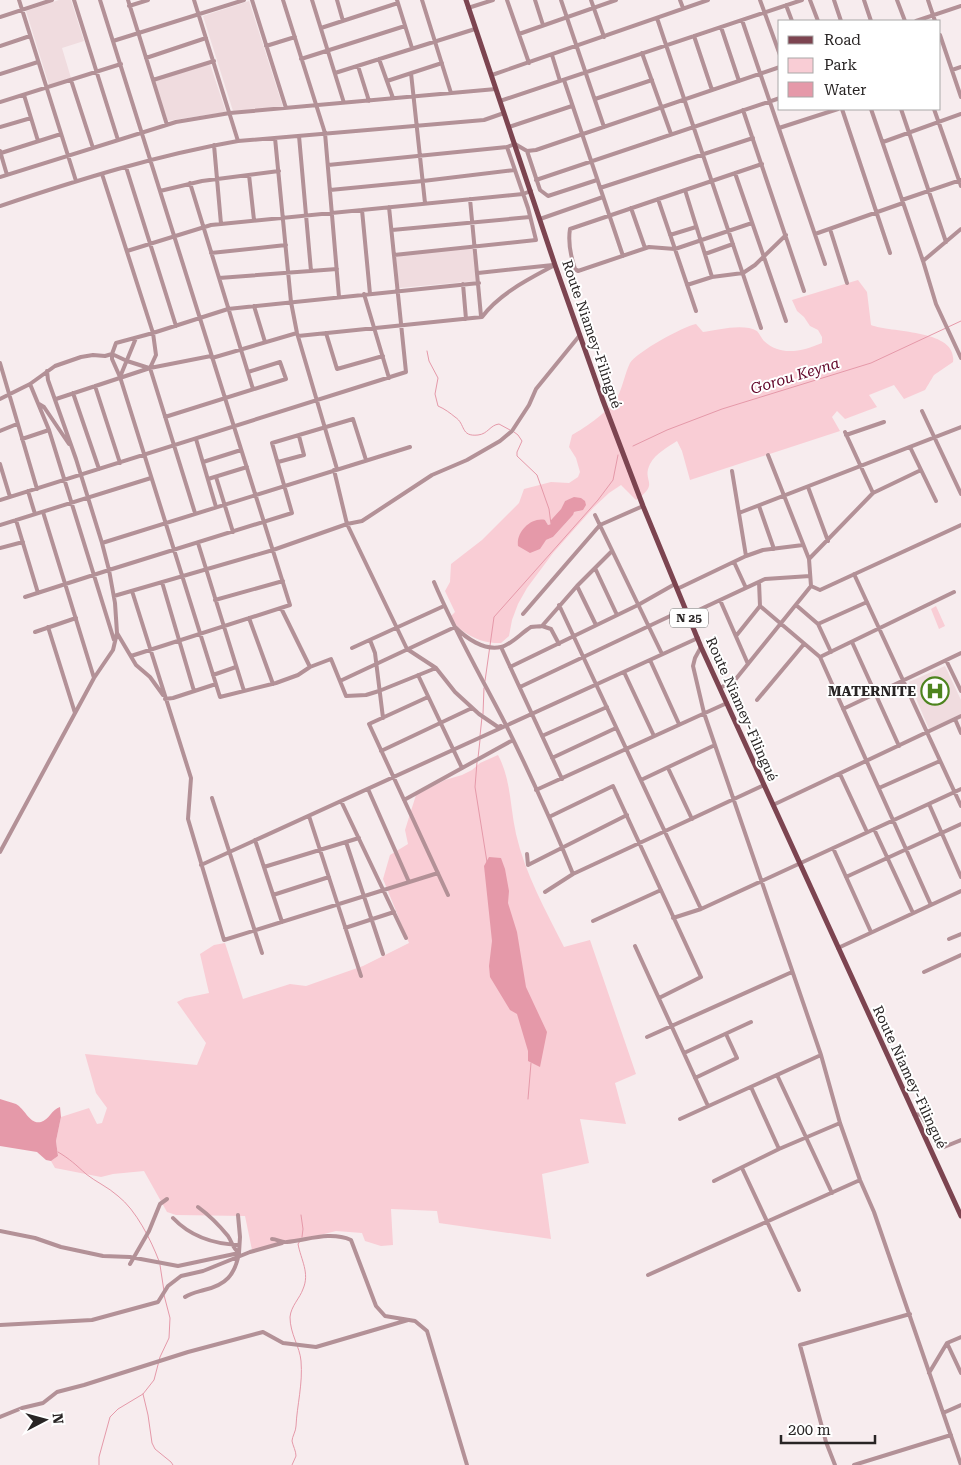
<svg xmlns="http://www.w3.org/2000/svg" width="961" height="1465" font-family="'Roboto Serif',serif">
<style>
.built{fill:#f0dcdf}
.green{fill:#f9cdd5;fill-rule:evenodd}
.water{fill:#e599a9}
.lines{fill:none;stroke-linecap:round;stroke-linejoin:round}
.stream{stroke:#e599a9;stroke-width:1}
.minor{stroke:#b39197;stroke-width:4}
.major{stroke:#7c4450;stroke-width:5}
.labels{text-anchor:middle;stroke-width:4;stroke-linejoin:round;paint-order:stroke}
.shield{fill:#fff;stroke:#686666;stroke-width:1}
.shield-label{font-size:12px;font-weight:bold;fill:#282424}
.street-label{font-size:14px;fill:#282424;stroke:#fff}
.poi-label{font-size:14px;font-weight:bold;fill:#282424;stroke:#fff;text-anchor:end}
.water-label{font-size:15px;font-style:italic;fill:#600327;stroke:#fff}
</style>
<rect width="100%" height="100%" fill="#f7ecee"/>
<path class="built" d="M59,0H71L84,41L62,48L71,78L49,85L26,11Z
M249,1L283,107L233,111L203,16Z
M210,64L226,112L167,121L155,81Z
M473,248L476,281L399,288L396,256Z
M945,666L961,700V714L929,729L909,682Z"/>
<path class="green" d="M858,280L867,292L871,325C891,333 958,329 953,362L934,375L925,390L904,399L894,385L869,395L877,407L845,419L837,411L832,417L840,431L690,480L682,451L677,441C668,447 656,453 650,464C641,482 661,483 636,500L621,485L609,493L594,507L553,553L527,588L518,604L512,620L509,636L501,643C480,644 462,633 449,618L455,612L445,591L450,582L451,564L482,540L519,503L524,489L551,482L569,483L578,477L580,472L576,458L569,447L572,435C585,428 612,409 618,396C623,386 625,373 630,363C637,352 682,327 696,324L703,332C717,330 744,323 757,331C760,334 761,338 764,341C781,357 803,351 822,343V337L818,330L810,326L804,317L797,311L792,300ZM568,500L579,511L573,512V515L553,537L546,540L545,520L548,525L551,524V520L561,509L565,501Z
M936,606L945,626L939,629L931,609Z
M498,755C511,779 510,807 516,834C525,874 546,911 564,947L590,940L636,1074L615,1083L626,1124L580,1119L589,1163L542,1174L551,1239L439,1223L437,1211L391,1209L393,1245L381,1246L365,1241L362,1233L336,1231L281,1245L252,1250L245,1216L176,1215L167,1212L144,1171L113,1174L101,1177L55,1168L51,1161L58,1156L56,1141L61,1117L89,1108L97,1124L102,1123L107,1108L96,1093L85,1054L197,1065L206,1043L177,1002L185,998L209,993L200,954L214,945L225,943L243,999L290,984L306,986L363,966L409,943L383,879L390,855L408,844L405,830L416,795L445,780L462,775L472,770L480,763Z"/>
<path class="water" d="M574,497L581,498L585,501L586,505L583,510L574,512L573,515L553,537L546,540L540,549L530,553L518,546C516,532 531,517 545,520L548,525L551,524V520L561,509L565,501Z
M489,857L501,858L505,869L509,891L508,903L517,932L526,987L547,1032L540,1067L528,1061V1051L517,1014L510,1010L490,977L489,966L492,941L484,866Z
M0,1099C5,1101 11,1102 16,1104C25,1109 30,1125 41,1122C49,1120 52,1109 60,1107L61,1117L56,1141L58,1156L51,1161L46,1160L37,1152L0,1146Z"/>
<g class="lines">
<path class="stream" d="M427,351L429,361L438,378L435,394L438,406C445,409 450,413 455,417C466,424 460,437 478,435C488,434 490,425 499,424L510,430
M514,432L518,435L522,441L517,452V456L537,475L549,509L551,524
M633,446L667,430L722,409L871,363L961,321
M485,681L494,617L598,500L613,480L618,455
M483,714L484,688
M480,736L482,717
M478,758L480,740
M477,762L475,787L487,862
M528,1099L531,1063
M58,1152C70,1159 76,1165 86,1174C96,1182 108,1187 118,1196C136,1210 151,1240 159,1261
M301,1215L303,1229L302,1237
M160,1265L164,1291
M143,1394L148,1415L152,1443L155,1449L171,1462L173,1465
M99,1465V1457L110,1417L118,1409L143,1394L154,1380L160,1357L169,1338L170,1318L164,1295
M292,1465L296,1456C296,1451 293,1446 292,1441C292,1437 296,1431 296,1426C297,1405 303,1384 301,1361C300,1347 290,1334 290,1317C291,1306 300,1298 303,1289C310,1273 301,1260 298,1244L300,1241"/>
<path class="minor" d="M19,0L76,181
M74,0L118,140
M100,0L290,605L131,656
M128,0L167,125
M194,0L238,141
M252,0L286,108
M283,0L325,133L339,297
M312,0L344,103
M337,0L343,21
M397,0L412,48
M422,0L451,93
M507,0L529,63
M535,0L543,25
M561,0L604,127
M591,0L604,37
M680,0L683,8
M760,0L780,55
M810,0L818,21
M834,0L841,21
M864,0L871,21
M897,0L905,21
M928,0L935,21
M786,5L792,21
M129,6L148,0
M468,8L493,0
M0,17L52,0
M657,18L761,328
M742,20L825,264
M916,21L961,6
M721,27L739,81
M321,28L398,3
M519,34L616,0
M940,35L961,97
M694,36L712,90
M113,41L244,0
M0,46L30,36
M266,46L295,37
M642,53L671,134
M552,55L560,81
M146,58L206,38
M301,59L405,26
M379,59L393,98
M358,66L369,101
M952,70L961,67
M335,73L475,29
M411,73L425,203
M0,74L38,62
M492,75L708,0
M71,80L93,148
M153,80L214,61
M564,80L623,256
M387,81L442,63
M24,95L38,141
M595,99L652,80
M500,101L802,0
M0,102L121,64
M842,109L890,253
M871,109L923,261L936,304L961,358
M901,109L946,242
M934,109L961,186
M743,110L804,291
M0,127L31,118
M509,127L572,106
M779,128L838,109
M299,136L311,271
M275,138L291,302L297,333L337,469
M883,142L961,114
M214,145L221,224
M0,151L7,175
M527,151L540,190L548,196L597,180
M1,153L61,134
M328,165L507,147L515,144L527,151L536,150L780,67
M126,167L176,326
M735,173L786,321
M102,174L153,333L156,355L150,368L195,513
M249,175L254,220
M0,177L176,122L230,113L496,89
M536,180L780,98
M190,183L253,389
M600,188L753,138
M330,190L423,181L515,170
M685,190L712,277
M160,191L202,181L279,171
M470,199L481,316
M658,199L696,311
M902,200L961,180
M0,206C78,180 157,155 238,141L484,120L504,113
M631,208L645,248
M362,210L370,294
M540,219L603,197
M752,223L675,249L649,247L578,271L575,269C571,257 568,241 570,229L762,164
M830,229L847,283
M392,230L530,217
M815,234L903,203
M670,235L696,227
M127,251L211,225L523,194L531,191
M211,253L286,245
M705,254L733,244
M394,255L536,240L528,208L507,147
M923,261L961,229
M478,273L553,265
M219,278L337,269
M463,284L466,319
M687,285L712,277L743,273L755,265L786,235
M364,294L389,378
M254,306L265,342
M326,333L337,369L383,356
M298,336L482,317C500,293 529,279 555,265
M112,354V359L120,377L220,697L276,683L298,675L310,667L331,659L346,696L366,695L379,691L436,668
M112,354L127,361L149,368
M212,358L297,333
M0,363L37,489
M120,377L136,338
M30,384L49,430L114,640
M95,386L120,463
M73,393L99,469
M0,399L30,384L55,366L81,357L93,355L105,356L112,354L116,343L153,333L228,309L479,283
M56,399L150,368L211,356
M39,404L44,407L69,444
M922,411L961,494
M165,417L286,379L280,362L248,372
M0,431L17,424
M845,432L873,493
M846,435L884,422
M22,439L49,430
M196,439L216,507
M910,447L936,501
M768,455L809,559
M203,462L241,450
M278,462L304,455L299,436
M0,464L10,497
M334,470L347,524L407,649L436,668L455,692L479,714L498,727L501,726
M732,471L746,556
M216,477L233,532
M208,479L247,467
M808,487L828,541
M28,491L35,514
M0,500L406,372L389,207
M759,506L774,549
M43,512L94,678
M739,513L961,427
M595,515L662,654
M16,520L38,593
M0,525L151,478
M102,543L410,447
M198,543L244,691
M0,548L23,542
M734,562L746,588
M595,568L617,615
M854,574L961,806
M162,582L194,691
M434,582C455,632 482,678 506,725C530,774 553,824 573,874
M577,586L596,625
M811,586L820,590L961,525
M677,589L746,556L763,550L803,545
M132,591L191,778L188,819L224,940L438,873
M114,596L273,550L347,524L362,521L432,475L467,460L500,441L512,431L529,405L536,389L580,335
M25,597L109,570L292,513L272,443L353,419L366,460
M215,600L283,581
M720,600L748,664
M559,605L701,909
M796,605L818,624L831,652
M760,606L820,657L931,905
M281,608L310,667
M523,614L600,525L643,506
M688,615L765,579L810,576
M249,618L273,684
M818,624L867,602
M542,626L551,629L559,644
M48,627L75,713
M35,632L76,618
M117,633L136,665L150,677L163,695
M736,636L760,606L759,582
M370,640L375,653L383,718
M852,642L899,746
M501,647L562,779
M701,647L695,658L693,666L704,713L821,1055L840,1123L860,1180L874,1212L961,1465
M352,648L444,606
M820,657L954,592
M650,660L679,724
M946,660L961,691
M510,667L638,605L675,584
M624,672L654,736
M213,675L236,667
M418,675L462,768
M340,681L455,627C466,638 484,651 501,647C511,645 521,633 531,627C534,626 539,627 542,626L577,586L612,551
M520,687L685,609
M720,688L735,680L811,586L809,559L873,493L921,470
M428,697L369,724L448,895
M165,699L173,698L216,684
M757,700L804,644
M843,709L961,653
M955,719L961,733
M542,736L607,707
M381,751L472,708
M552,758L616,728
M668,768L692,819
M840,774L867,832
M641,780L715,745
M879,788L940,761
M368,789L409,882
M536,790L727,703
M212,798L262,953
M404,800L513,740
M341,801L406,938
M929,804L961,877
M773,805L961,716
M309,816L361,976
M549,817L613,786L701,977L659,998
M874,829L913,913
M255,840L282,922
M346,842L383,954
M833,848L871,932
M0,852L94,678L113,650L117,633L115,603L109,570L102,543L76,459L48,380L47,371
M527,854L528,865L627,815
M201,865L698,638
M264,867L359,838
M846,877L961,824
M545,892L573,874L764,785
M273,895L329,877
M673,918L701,909L961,789
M593,921L661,890
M345,928L394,912
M949,939L961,934
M635,946L708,1106
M838,948L961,891
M924,972L961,955
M647,1037L792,972
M684,1053L751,1022
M777,1075L832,1193
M695,1078L737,1058L726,1034
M751,1087L779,1149
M914,1114L921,1115L940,1147H944L961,1140
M680,1119L821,1055
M742,1168L799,1290
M714,1181L779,1149L840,1123
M198,1207C209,1215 219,1225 228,1236C232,1242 233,1249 239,1253
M238,1215L240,1237L239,1253
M173,1218C190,1236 214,1244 239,1245
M0,1231L35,1238L61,1247L103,1256L130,1257L178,1266L239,1253C235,1275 226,1285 204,1290C197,1292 191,1293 185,1297
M272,1239C277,1239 282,1243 287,1242C308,1240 330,1231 351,1240L376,1306L385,1316L415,1321L427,1331L467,1465
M130,1264L149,1231L160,1204L167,1199
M648,1275L860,1180
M0,1325L92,1320L158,1302L168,1286L181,1276L203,1271L250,1252L282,1243
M947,1343L961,1373
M929,1373L947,1343L961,1337
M943,1413L961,1405
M0,1417L22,1408L43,1403L57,1392L84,1385L188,1352L263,1332L283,1343L316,1347L408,1320
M835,1465L826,1442L800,1345L910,1314
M854,1465L951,1435"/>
<path class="major" d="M466,0L555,265L602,398L643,506L701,647L961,1216"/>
</g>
<defs>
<g id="hospital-ring" transform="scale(1.4375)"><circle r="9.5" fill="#fff" stroke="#4d841e" stroke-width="1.5"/><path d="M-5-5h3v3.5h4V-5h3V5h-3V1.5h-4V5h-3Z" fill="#4d841e"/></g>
</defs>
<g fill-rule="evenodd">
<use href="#hospital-ring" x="935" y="691"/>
</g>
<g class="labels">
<rect class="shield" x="670" y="608.5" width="38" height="19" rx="4"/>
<g class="shield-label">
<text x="689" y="622">N 25</text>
</g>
<g class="street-label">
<text transform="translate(592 334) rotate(71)" y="5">Route Niamey-Filingué</text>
<text transform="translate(742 709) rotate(66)" y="5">Route Niamey-Filingué</text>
<text transform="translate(910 1077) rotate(65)" y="5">Route Niamey-Filingué</text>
</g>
<g class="poi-label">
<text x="916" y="696">MATERNITE</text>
</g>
<g class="water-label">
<text transform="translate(795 376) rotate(-17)" y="5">Gorou Keyna</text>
</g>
</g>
<rect x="778" y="20" width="162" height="90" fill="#ffffff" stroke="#a9a7a7"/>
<rect x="788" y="36" width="25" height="8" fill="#7c4450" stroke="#a9a7a7"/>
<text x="824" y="45" font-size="15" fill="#282424">Road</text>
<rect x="788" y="58" width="25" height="15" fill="#f9cdd5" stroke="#a9a7a7"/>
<text x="824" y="70" font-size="15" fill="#282424">Park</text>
<rect x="788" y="82" width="25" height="15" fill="#e599a9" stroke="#a9a7a7"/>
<text x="824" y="95" font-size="15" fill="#282424">Water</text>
<g transform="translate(45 1420) rotate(84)" stroke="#ffffff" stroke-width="4" paint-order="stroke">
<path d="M0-4L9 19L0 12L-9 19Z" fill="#282424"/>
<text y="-8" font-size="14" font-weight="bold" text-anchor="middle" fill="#282424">N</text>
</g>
<path d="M781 1435v8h94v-8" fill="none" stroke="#282424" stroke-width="2.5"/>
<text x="788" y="1435" font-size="15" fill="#282424" stroke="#ffffff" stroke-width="4" paint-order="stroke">200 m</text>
</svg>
